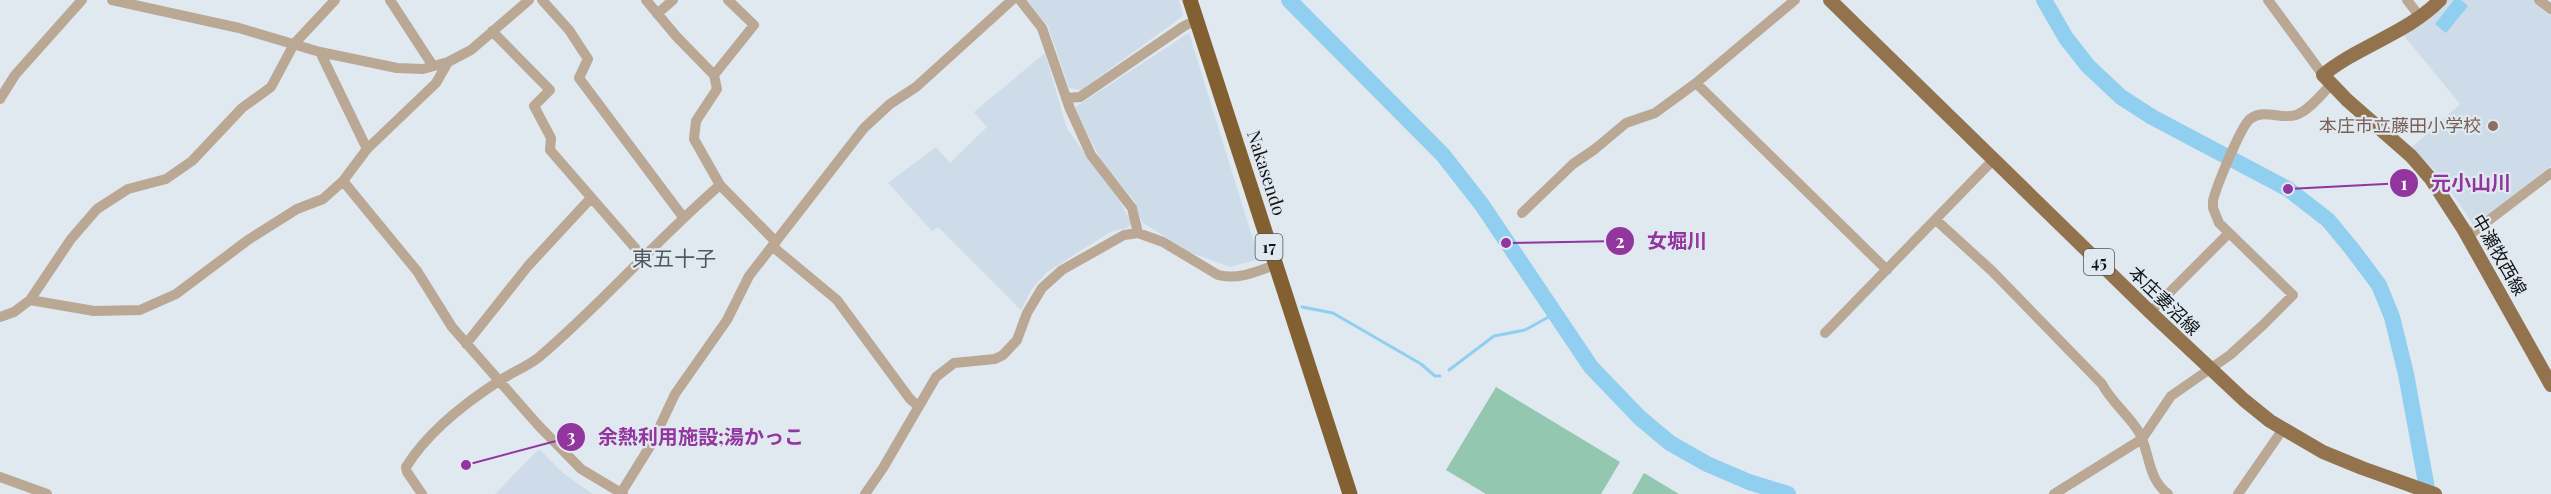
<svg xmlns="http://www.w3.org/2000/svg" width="2551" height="494" font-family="'Playfair Display','Noto Sans JP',serif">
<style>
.built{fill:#cddce8}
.green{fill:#94c7b0}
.water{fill:#90cfef}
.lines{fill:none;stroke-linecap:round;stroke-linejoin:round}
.stream{stroke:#90cfef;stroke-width:3}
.river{stroke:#90cfef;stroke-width:16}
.minor{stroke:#baa894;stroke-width:10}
.major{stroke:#92734d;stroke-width:14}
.highway{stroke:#836032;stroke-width:15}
.education-dot{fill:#8d6e63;stroke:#e0e8f0;stroke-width:2}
.labels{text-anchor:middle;stroke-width:4.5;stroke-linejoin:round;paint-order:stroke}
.shield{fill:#e0e8f0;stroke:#505458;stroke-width:1.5}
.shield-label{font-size:16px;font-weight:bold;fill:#121517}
.education-label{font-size:18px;fill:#785e54;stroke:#e0e8f0;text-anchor:end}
.street-label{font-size:18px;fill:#121517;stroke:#e0e8f0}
.quarter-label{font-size:21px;fill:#51595f;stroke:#e0e8f0}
.leader{fill:none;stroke:#92359e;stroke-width:2}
.callout-dot{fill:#92359e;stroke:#e0e8f0;stroke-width:2}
.mark-label{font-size:18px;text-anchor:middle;font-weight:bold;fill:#fff}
.callout-label{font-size:20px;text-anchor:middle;font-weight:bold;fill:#92359e;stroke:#e0e8f0;stroke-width:4.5;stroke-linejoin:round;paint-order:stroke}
</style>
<rect width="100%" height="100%" fill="#e0e8f0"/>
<path class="built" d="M1026,0H1179L1183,16L1081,90L1069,88L1048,26Z
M2447,0H2533L2551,14V166L2474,226L2441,176L2411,148L2460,104L2401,32L2426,19Z
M1189,33L1259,259L1230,267L1189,252L1142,222L1134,200L1104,166L1074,108Z
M1045,53L1067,129L1117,197L1132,223L1127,228L1112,231L1047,272L1031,290L1021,310L938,227L932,231L888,183L936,147L950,163L987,127L974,112Z
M539,449L563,473L593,494H495Z"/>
<path class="green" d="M1496,387L1620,462L1601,494H1486L1446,470Z
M1644,473L1679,494H1632Z"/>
<path class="water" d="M2454,0H2461L2468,6L2446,33L2435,24Z"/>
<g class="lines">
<path class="stream" d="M1302,307L1333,313L1421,364L1435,376H1440
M1449,370L1494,336L1525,330L1554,314"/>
<path class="river" d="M1289,0L1443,155L1482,205L1591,367L1640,418L1670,443L1707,464L1749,482L1788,494
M2044,0L2066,38L2088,66L2121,97L2152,117L2288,189L2328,220L2352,249L2379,285L2392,317L2406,374L2428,494"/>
<path class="minor" d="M112,0L239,28L320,52L397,68L423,69L448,62L471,50L529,0
M390,0L433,66
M542,0L569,30L588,59L579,78L683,217
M646,0L676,36L714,75L717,89L696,121L694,139L720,185L776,242
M1020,0L1042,28L1070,109L1091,155L1132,208L1138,233
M2268,0L2323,75
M2407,0L2420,17
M2539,0L2551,9
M657,14L673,0
M492,31L550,90L534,106L551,138L550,150L643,257
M320,52L367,149
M714,75L754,25L728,0
M1696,83L1887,270
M1067,98L1080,97L1184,26L1197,20
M0,99L15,75L82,0
M343,181L417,271L452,327L538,425L581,469L623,494
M1522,213L1573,164L1595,149L1626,123L1655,113L1696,83L1795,0
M1936,220L1992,271L2102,384C2112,403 2130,416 2140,434C2150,455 2148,479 2168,494
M2468,236L2551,173
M772,246L837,300L910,399L918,406
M30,300L71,239L97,209L128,189L166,179L192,161L242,108L271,87L294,44L335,0
M2150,312L2228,234
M0,317L14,312L30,300L94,311L140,310L176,294L248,240L297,209L323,199L343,181L367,149L436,83L448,62
M1825,333L1994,159
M466,344L528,266L591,198
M0,477L47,494
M621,493L652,443L675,394L727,320L749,276L864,128L890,104L916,87L1012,0
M422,494L407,472L406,467C427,433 465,403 499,381C511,373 526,367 538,358C602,304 656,240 720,185
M865,494L883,468L936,377L954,363L995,359L1003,355L1017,340L1027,313L1042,288L1062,270L1124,235L1138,233L1163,242L1218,275C1238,280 1256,272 1275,265
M2054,494L2142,439L2171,396L2230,355L2263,325L2293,295L2219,223L2213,208V201C2216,187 2241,126 2250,119C2264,108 2281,120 2296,115C2309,111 2321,94 2331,85
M2238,494L2283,429"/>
<path class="major" d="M1830,0L2150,312L2244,400L2270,421L2323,452L2362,468L2435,494
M2440,0C2408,33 2358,46 2323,75L2347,100L2411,156L2431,179L2464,230L2551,385"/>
<path class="highway" d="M1190,0L1350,494"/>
</g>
<circle class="education-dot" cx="2493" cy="126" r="6"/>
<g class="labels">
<g class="shield">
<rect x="1255.5" y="234" width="27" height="26" rx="4.5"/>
<rect x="2084" y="249" width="30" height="26" rx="4.5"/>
</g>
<g class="shield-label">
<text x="1269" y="253">17</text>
<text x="2099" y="268">45</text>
</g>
<g class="education-label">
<text x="2481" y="132">本庄市立藤田小学校</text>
</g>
<g class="street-label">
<text transform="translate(1266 173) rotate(72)" y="6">Nakasendo</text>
<text transform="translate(2499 255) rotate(60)" y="6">中瀬牧西線</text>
<text transform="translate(2164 301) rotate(44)" y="6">本庄妻沼線</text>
</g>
<g class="quarter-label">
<text x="674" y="266">東五十子</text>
</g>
</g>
<path class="leader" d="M2288 189L2404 183M1506 243L1620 241M466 465L571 437"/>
<g class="callout-dot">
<circle cx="2288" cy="189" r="6"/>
<circle cx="1506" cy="243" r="6"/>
<circle cx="466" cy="465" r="6"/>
<circle cx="2404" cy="183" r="15"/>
<circle cx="1620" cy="241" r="15"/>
<circle cx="571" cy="437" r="15"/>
</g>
<g class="mark-label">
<text x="2404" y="190">1</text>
<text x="1620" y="248">2</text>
<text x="571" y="443">3</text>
</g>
<g class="callout-label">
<text x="2471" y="190">元小山川</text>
<text x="1677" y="248">女堀川</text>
<text x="701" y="444">余熱利用施設;湯かっこ</text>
</g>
</svg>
